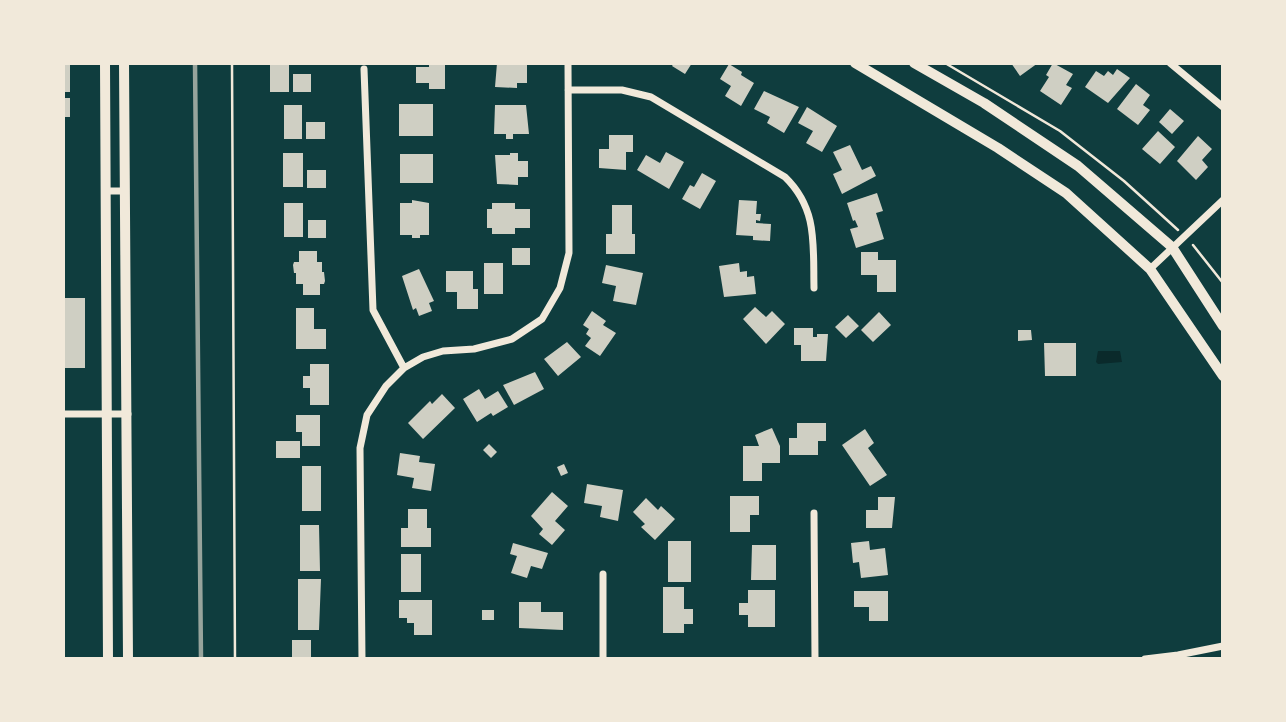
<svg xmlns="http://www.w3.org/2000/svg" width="1286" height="722" font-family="'Fira Sans',sans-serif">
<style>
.water{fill:#0a2a2b}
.building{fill:#cfcfc3}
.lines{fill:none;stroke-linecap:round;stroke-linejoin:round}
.path{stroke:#f1e9da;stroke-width:2.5}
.minor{stroke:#f1e9da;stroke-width:7}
.tertiary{stroke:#f1e9da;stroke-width:10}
.rail{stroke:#97a49c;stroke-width:4.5}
</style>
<rect width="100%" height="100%" fill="#0f3d3e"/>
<path class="water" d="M1098,351H1120L1122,362L1098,364L1096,362Z"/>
<path class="building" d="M63,63H70V92H63Z
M270,63H289V92H270Z
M429,63H445V89H429V83H416V67H429Z
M497,63L527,65V83H517V88L495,87Z
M674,63H692L685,74L672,66Z
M1011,63H1038L1020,76Z
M1053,63L1073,74L1066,85L1072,88L1061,105L1040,91L1049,77L1046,75Z
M729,64L742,72L741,75L754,83L741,106L725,96L731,86L720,79Z
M1117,69L1130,78L1108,103L1085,87L1096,71L1104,76L1108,71L1113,75Z
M293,74H311V92H293Z
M1136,84L1150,95L1143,105L1150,110L1138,125L1117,109Z
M764,91L799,107L784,133L767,123L770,117L754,109Z
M63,98H70V117H63Z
M399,104H433V136H399Z
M284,105H302V139H284Z
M495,105H526L529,134H513V139H506V134H494Z
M807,107L837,126L822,152L806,143L813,131L798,123Z
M1170,109L1184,121L1172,134L1159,122Z
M306,122H325V139H306Z
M1158,131L1175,147L1160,164L1142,149Z
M609,135H633V152H626V170L599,168V149H609Z
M1198,136L1212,149L1202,160L1208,167L1196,180L1177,161Z
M850,145L862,170L871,166L876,176L842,194L833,174L842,170L833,152Z
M666,152L684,162L669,189L637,170L646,155L660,163Z
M283,153H303V187H283Z
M510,153H518V161H528V177H518V185L497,184L495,155H510Z
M400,154H433V183H400Z
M307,170H326V188H307Z
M702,173L716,181L700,209L682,199L690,185L694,187Z
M877,193L883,211L876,213L884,239L856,248L850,229L858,227L855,220L853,221L847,203Z
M412,200L429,203V235H420V238H412V235H400V203H412Z
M739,200L757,201L756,214H761L760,221L756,220V223L771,224L770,241L753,240V236L736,235Z
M284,203H303V237H284Z
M492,203H515V209H530V228H515V234H492V228H487V209H492Z
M612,205H632V234H635V254H606V234H612Z
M308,220H326V238H308Z
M512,248H530V265H512Z
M299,251H317V262H322V272H324L325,281L324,284H320V295H303V284H296V273H294L293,265L294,262H299Z
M861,252H878V260H896V292H877V275H861Z
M484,263H503V294H484Z
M739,263L740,272L747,271V277L754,276L756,294L724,297L719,266Z
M606,265L643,273L636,305L613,301L616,286L602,283Z
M419,269L434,301L429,303L432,311L419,316L416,308L413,310L402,276Z
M446,271H473V289H478V309H457V292H446Z
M63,298H85V368H63Z
M755,307L766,317L772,311L785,324L766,344L743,319Z
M296,308H314V329H326V349H296Z
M592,311L606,321L603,325L616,333L600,356L585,346L591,338L586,334L589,329L583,325Z
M879,312L891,325L873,342L861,330Z
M848,315L859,326L846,338L835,327Z
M794,328H813V337H817V334H828L826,361H801V345H794Z
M1018,330H1031L1032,340L1018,341Z
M567,342L581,357L558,376L544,359Z
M1044,343H1076V376H1045Z
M310,364H329V405H310V388H303V376H310Z
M535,372L544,389L514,405L503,385Z
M479,389L485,399L498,391L508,407L493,416L491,413L477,422L463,399Z
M442,394L455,408L423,439L408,423L430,401L432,404Z
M296,415H320V446H302V432H296Z
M797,423H826V441H818V455H789V438H797Z
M772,428L780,446V463H762V481H743V446H759L755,435Z
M865,429L874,443L868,448L887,475L870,486L842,445Z
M276,441H300V458H276Z
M489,444L497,452L491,458L483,450Z
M400,453L420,456L419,462L435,464L431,491L412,488L414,478L397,475Z
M564,464L568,473L561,476L557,467Z
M302,466H321V511H302Z
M587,484L623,490L618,521L600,517L602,506L584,503Z
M552,492L568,506L555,521L565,530L552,545L539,534L543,529L531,516Z
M730,496H759V515H750V532H730Z
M878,497H895L892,528H866V510H878Z
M646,498L658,510L661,506L675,519L655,540L641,527L645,524L633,512Z
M408,509H427V528H431V547H401V528H408Z
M300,525H319L320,571H300Z
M668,541H691V582H668Z
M869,541L870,550L885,548L888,575L861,578L859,562L853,563L851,543Z
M513,543L548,553L542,569L531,566L527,578L511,573L517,556L510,554Z
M752,545H776V580H751Z
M401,554H421V592H401Z
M298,579H321L319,630H298Z
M663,587H684V609H693V624H684V633H663Z
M748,590H775V627H748V615H739V603H748Z
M854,591H888V621H869V607H854Z
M399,600H432V635H414V623H407V618H399Z
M519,602H541V612H563V630L519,628Z
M482,610H494V620H482Z
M292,640H311V659H292Z"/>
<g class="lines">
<path class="path" d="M232,63L235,659
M945,63L1060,131L1124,181L1178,230
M1193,245L1223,283"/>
<path class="minor" d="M1170,63L1223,107
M364,69L373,310L404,368
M568,90H622L651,97L785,177C818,209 813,245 814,288
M105,191H125
M1150,269L1223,200
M63,414H128
M814,513L815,659
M603,574V659
M362,659L360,448L367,415L386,386L404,368L423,357L443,351L474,349L512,339L542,319L560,288L569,253L568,63
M1145,659L1178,655L1223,646"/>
<path class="tertiary" d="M105,63L108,659
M124,63L128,659
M855,63L998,148L1066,193L1150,269L1223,376
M914,63L984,103L1078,166L1172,247L1223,326"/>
<path class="rail" d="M195,63L201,659"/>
</g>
<rect width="1286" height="722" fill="none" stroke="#f1e9da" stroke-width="130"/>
</svg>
